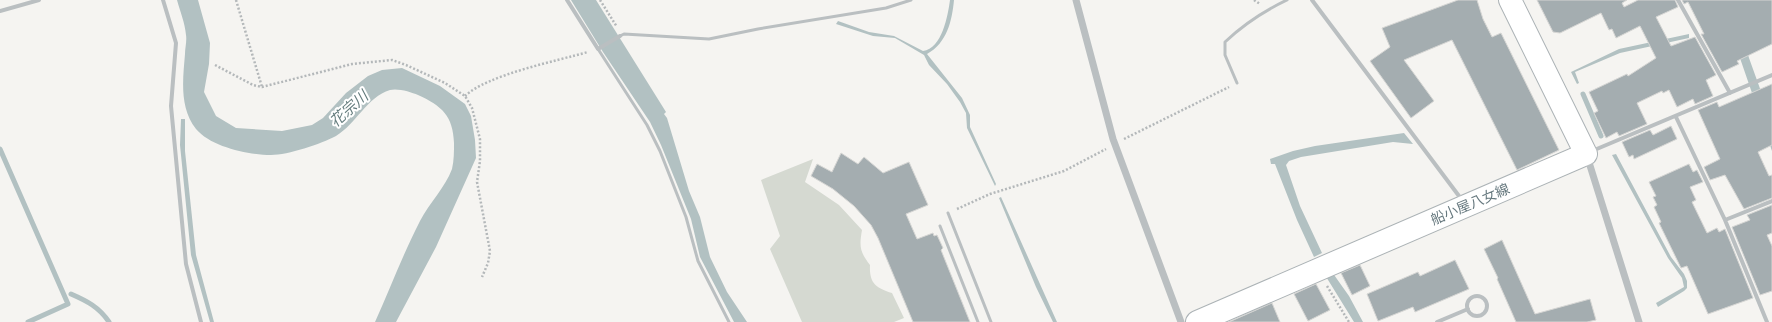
<svg xmlns="http://www.w3.org/2000/svg" width="1772" height="322" font-family="'Varela Round','Noto Sans JP',sans-serif">
<style>
.green{fill:#d5d9d1}
.water{fill:#b2c1c2}
.lines{fill:none;stroke-linecap:round;stroke-linejoin:round}
.stream{stroke:#b2c1c2;stroke-width:5}
.building{fill:#a4adb0;stroke:#d6d6d4}
.secondary-casing{stroke:#acb3b6;stroke-width:24}
.path{stroke:#b4b8ba;stroke-width:2.5;stroke-dasharray:2 2;stroke-linecap:butt}
.service{stroke:#babfc1;stroke-width:3}
.minor{stroke:#babfc1;stroke-width:4}
.tertiary{stroke:#babfc1;stroke-width:7}
.secondary{stroke:#fff;stroke-width:22}
.labels{text-anchor:middle;stroke-width:4;stroke-linejoin:round;paint-order:stroke}
.street-label{font-size:14px;fill:#67797f;stroke:#fff}
.water-label{font-size:15px;font-style:italic;fill:#637b7c;stroke:#fff}
</style>
<rect width="100%" height="100%" fill="#f5f4f1"/>
<path class="green" d="M813,159L805,182L839,205L862,230C859,247 860,252 870,265C869,283 876,288 892,293L904,318L894,322H802L770,249L780,236L761,180Z"/>
<path class="water" d="M177,0H198L210,43L209,64L204,92L216,116L236,128L282,131L312,125L323,118L346,93L368,76L382,70L402,68L440,86L465,104L471,116L475,140L476,158L436,247L396,322H375C390,289 403,254 420,221C429,203 445,188 452,169C454,160 454,152 454,143C453,116 442,106 418,95C411,92 398,88 390,90C367,97 356,124 336,136C321,144 288,155 271,155C249,155 211,147 196,129C179,107 183,79 185,54C185,48 187,41 186,35C185,23 180,11 177,0Z
M571,0H596L666,112L664,114L667,118L689,191L700,217L710,257L727,292L747,322H734L700,257L691,219L661,145L650,122L603,52Z
M950,0H954C952,21 947,43 927,54L962,98L970,115V127L996,184L995,186L967,128L966,113L960,102L947,84L929,65L924,55L895,38L873,36L836,24L838,21L869,32L894,36L923,51C942,49 948,15 950,0Z
M1733,0L1749,58L1772,122V151L1731,32Z
M1689,34V38L1620,53L1575,72L1579,83L1577,84L1571,72L1619,49Z
M181,119H185V151L196,255L214,322H210L191,255L180,145Z
M1404,133L1413,144L1393,142L1301,157L1289,161L1286,165L1300,206L1322,253L1314,257L1297,220L1275,164H1271L1270,159L1293,151L1315,146Z
M1616,154L1671,257L1684,274L1687,281V288L1684,291L1658,307L1656,303L1684,287L1682,278L1668,258L1612,155Z
M1001,197L1057,322H1053L1036,287L999,198Z
M1332,272L1349,296L1363,322H1354L1325,275Z"/>
<g class="lines">
<path class="stream" d="M1583,94L1601,136
M0,149L68,304L28,322
M71,294C87,301 99,307 109,322"/>
</g>
<path class="building" d="M1458,0H1477L1483,19L1492,37L1501,33L1559,150L1517,170L1452,40L1404,60L1434,101L1411,118L1370,61L1390,47L1382,28Z
M1537,0H1627L1622,3L1624,7L1638,0H1675L1678,7L1656,17L1671,46L1695,37L1716,75L1706,80L1713,96L1695,104L1693,99L1677,107L1669,90L1663,93L1662,91L1637,103L1647,124L1619,136L1617,132L1606,138L1594,113L1598,111L1589,92L1627,74L1628,76L1656,58L1640,26L1616,38L1612,29L1609,30L1601,13L1560,33L1553,32Z
M1682,0H1772V44L1737,61L1739,64L1722,72L1701,34H1704L1688,2L1684,4Z
M1772,84V145L1758,152L1769,176L1772,175V198L1744,209L1725,175L1710,180L1704,167L1720,159L1698,110L1717,102L1719,107Z
M1671,126L1677,139L1634,159L1633,155L1629,157L1622,142L1650,130L1653,135Z
M841,153L858,164L864,157L883,173L909,162L928,205L906,214L917,239L933,233L934,236L937,235L943,248L941,250L970,322H913L878,238L871,225L854,206L833,189L811,176L817,164L832,172Z
M1689,164L1693,172L1697,170L1703,182L1690,187L1696,200L1692,202L1707,233L1717,228L1719,232L1725,229L1753,298L1708,314L1687,266L1681,268L1659,223L1661,222L1654,207L1657,205L1653,197L1656,196L1649,182Z
M1772,205V233L1767,235L1772,246V291L1760,295L1732,227L1750,220L1747,215Z
M1502,240L1535,314L1590,299L1596,320L1587,322H1516L1497,279L1498,278L1484,249Z
M1455,260L1469,289L1415,312L1413,307L1378,321L1367,294L1418,272L1420,276Z
M1360,265L1370,286L1352,295L1341,273Z
M1316,284L1330,310L1308,321L1294,294Z
M1272,303L1280,322H1229Z"/>
<g class="lines">
<g class="secondary-casing">
<path id="secondary" d="M1197,322L1586,154L1510,0"/>
</g>
<path class="path" d="M236,0L262,87
M600,0L617,27
M1254,0L1260,4
M215,65L253,85L262,87L352,64L392,60L406,65L445,83L465,96L472,108L480,139V161L477,182L490,251L488,263L482,277
M465,96C487,75 556,61 588,52
M1124,139L1229,87
M957,209L990,194L1064,171L1106,149
M1327,286L1349,322"/>
<path class="service" d="M620,36L624,34L709,39L758,29L886,8L911,0
M598,49L647,125L660,151L686,217L698,261L729,322
M1237,83L1225,55V42C1244,24 1264,11 1287,0
M948,213L991,322
M940,226L978,322"/>
<path class="minor" d="M163,0L176,43L171,106L186,264L201,322
M567,0L598,49L620,36
M1312,0L1462,200
M1678,0L1730,93
M0,11L39,0
M1676,117L1725,220L1767,322
M1592,151L1772,75
M1725,220L1772,201
M1467 306a10 10 0 1 1 20 0a10 10 0 1 1-20 0Z
M1437,322L1468,309"/>
<path class="tertiary" d="M1076,0L1113,139L1181,322
M1587,156L1639,322"/>
<use href="#secondary" class="secondary"/>
</g>
<g class="labels">
<g class="street-label">
<text transform="translate(1470 204) rotate(-23)" y="5">船小屋八女線</text>
</g>
<g class="water-label">
<text transform="translate(349 109) rotate(-42)" y="5">花宗川</text>
</g>
</g>
</svg>
